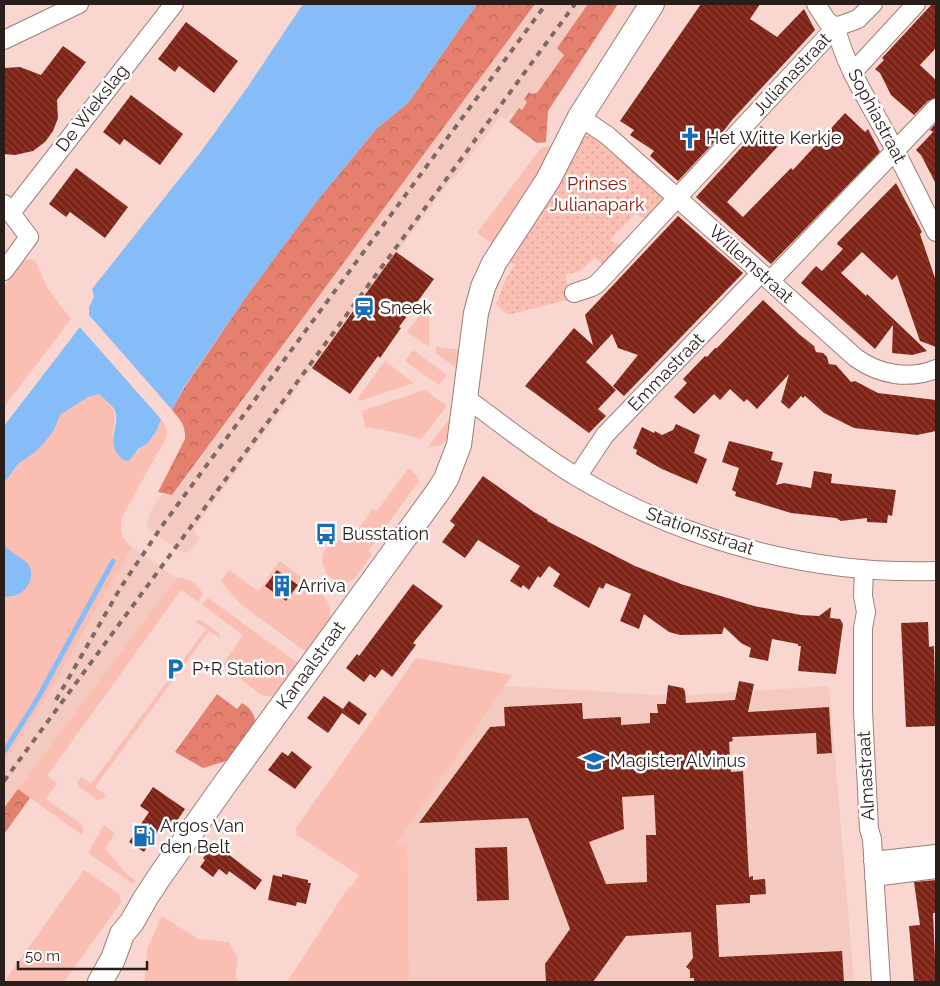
<svg xmlns="http://www.w3.org/2000/svg" width="940" height="986" font-family="Raleway,sans-serif">
<style>
.built{fill:#f4c9c0}
.green{fill:#fabeb2}
.forest{fill:url(#forest-crowns)}
.park{fill:url(#park-dots)}
.water{fill:#86bcf8}
.pier{fill:#f9d6cf}
.lines{fill:none;stroke-linecap:round;stroke-linejoin:round}
.stream{stroke:#86bcf8;stroke-width:5}
.building{fill:url(#building-back-hatch);fill-rule:evenodd}
.street-casing{stroke:#9e7f79;stroke-width:20}
.secondary-casing{stroke:#9e7f79;stroke-width:26}
.street{stroke:#fff;stroke-width:18}
.secondary{stroke:#fff;stroke-width:24}
.rail{stroke:#7f6965;stroke-width:4;stroke-dasharray:6 6;stroke-linecap:butt}
.labels{text-anchor:middle;stroke-width:5;stroke-linejoin:round;paint-order:stroke}
.street-label{font-size:18px;fill:#2a1e1b;stroke:#fff}
.poi-label{font-size:18px;fill:#2a1e1b;stroke:#fff;text-anchor:start}
.park-label{font-size:18px;fill:#901605;stroke:#fff}
</style>
<defs>
<pattern id="forest-crowns" width="20" height="18" patternUnits="userSpaceOnUse" patternTransform="scale(1.25)"><rect width="20" height="18" fill="#e5806e"/><path d="M2 6a3 3 0 1 1 6 0M12 15a3 3 0 1 1 6 0" fill="none" stroke="#ba685a"/></pattern>
<pattern id="park-dots" width="8" height="8" patternUnits="userSpaceOnUse" patternTransform="scale(1.25)"><rect width="8" height="8" fill="#fabeb2"/><path d="M2 2h.1M6 6h.1" fill="none" stroke="#d6a398" stroke-width="1.8" stroke-linecap="round"/></pattern>
<pattern id="building-back-hatch" width="6" height="6" patternUnits="userSpaceOnUse" patternTransform="scale(1.25)"><rect width="6" height="6" fill="#7e2316"/><path d="M-1 5l2 2M0 0l6 6M5-1l2 2" fill="none" stroke="#8b4237"/></pattern>
</defs>
<rect width="100%" height="100%" fill="#f9d6cf"/>
<path class="built" d="M535,4H589L557,48L564,55L537,94H532L530,92L527,102L521,110L519,109L514,115L511,113L507,119L500,117L454,179L452,178L193,530L200,538L190,551L182,553L146,526L149,516L156,502L163,494L173,495Z
M132,547L176,578L4,808V762L41,706Z
M418,663L506,686L674,696L829,686L854,982H381L377,873Z"/>
<path class="green" d="M551,146L550,155L496,246L477,233L541,148Z
M28,259L35,260L48,289L71,319L4,407V287L21,263Z
M427,305L429,306V347L407,332Z
M436,347L463,350L460,371L436,353Z
M413,350L447,375L439,385L405,361Z
M385,361L414,383L359,401L358,398Z
M425,390L447,406L421,439L395,432L365,427L362,411Z
M99,394C115,409 118,413 112,435L130,460C135,452 140,449 147,443C155,437 158,428 161,419L167,429V436L121,519C120,531 122,540 132,547L41,706L4,762V597L13,595L26,562L16,557L4,544V483L18,464L34,453L54,430L60,415L88,397Z
M452,415L449,438L441,445L427,448Z
M410,469L417,476L419,481L368,551L372,554C366,562 359,576 350,581C334,590 317,566 324,552C330,540 344,540 353,533C361,528 367,516 372,509L377,511L407,470Z
M280,561L303,578L298,585L277,570L270,580L267,578Z
M229,570L258,591L266,581L268,582L266,586L286,601L292,593L296,595L306,580C344,608 331,621 309,654L239,603L221,581Z
M176,578C189,578 197,583 203,594L198,602L181,590L47,776L57,783L46,799L81,824L83,829L82,835L18,789Z
M208,598L298,663L299,666L274,697L261,695L224,666L225,661L243,635L202,605Z
M200,620L219,633L220,638L209,631L95,787L106,795L103,798L97,800L79,787L77,782L81,777L91,784L206,629L195,621Z
M416,658L512,675L396,844H407L409,982H287L348,888L352,886L359,875L297,835L296,828Z
M104,825L115,833L105,849L126,873L136,881L133,884L88,853Z
M84,870L121,895L119,899L122,901L64,982H4Z
M162,916L198,939L229,942L238,958L235,977L240,982H145L147,949Z"/>
<path class="forest" d="M477,4H535L172,495L158,492L185,439C186,425 180,420 172,410L184,388L248,294L316,202L377,128L408,103Z
M588,4H618L548,111L546,142L537,143L509,122L519,108L522,110L527,102L524,99L529,92L532,94L537,93L564,55L557,48Z
M217,694L237,709L242,703C251,708 254,714 256,724L233,757L226,761L203,768L175,752Z
M18,789L30,798L4,834V808Z"/>
<path class="park" d="M592,135L605,143L603,145L649,185H653L662,193L663,201L646,219L635,214L612,238L611,241L622,246L604,265L595,257L581,271L566,274L567,286H569L570,299L508,315L496,304L506,279L515,264L506,261L583,136Z"/>
<path class="water" d="M303,4H477L408,103L377,128L316,202L248,294L184,387L172,410L89,315V307L94,297L92,289L200,153L247,88Z
M80,327L161,419L157,430L148,443L138,449L130,460L125,461C101,444 123,425 114,409C110,403 104,399 99,394L88,397L60,415L54,430L44,443L34,453L18,464L4,483V426Z
M4,544C9,552 17,555 25,561C35,569 32,584 22,592C18,596 10,596 4,597Z"/>
<path class="pier" d="M86,312L172,410L170,411L87,316Z
M80,324L163,417L161,419L78,325Z"/>
<g class="lines">
<path class="stream" d="M4,752L38,698L113,561"/>
</g>
<path class="building" d="M701,4H760L750,19L777,37L804,9L815,30L732,120L719,137L678,181L650,156L654,151L630,135L634,130L620,121Z
M932,4H936V48L920,65L936,80V98L928,101L914,115L891,95L880,73L875,69L884,60L882,58Z
M186,22L238,61L214,93L179,66L175,72L158,59Z
M63,46L86,62L57,100L58,118L53,131L45,142L33,151L15,155L4,154V68L20,67L41,75Z
M131,95L183,134L160,165L124,139L120,145L103,132Z
M845,113L865,132L868,129L880,152L771,264L696,197L761,126L780,144L727,202L743,217L791,168L793,170Z
M936,123V184L921,155L916,150L933,132L930,130Z
M76,168L128,207L105,238L70,212L66,217L49,204Z
M896,183L922,232L920,234L936,281V347L920,341L897,275L892,280L862,252L841,273L866,296L867,294L927,351L912,355L892,353L893,325L875,349L801,283L816,266L822,271L843,249L837,244L838,242Z
M678,216L743,273L624,396L613,386L638,355L618,348L612,334L586,362L616,390L598,409L606,416L589,433L525,386L574,328L593,345L585,315Z
M396,252L434,279L399,327L401,328L380,358L378,356L350,394L312,368Z
M763,300L799,334L814,346L816,352L823,353L827,357L829,364L836,365L851,382L855,381L878,393L936,400V431L917,435L854,428L824,413L805,396L803,398L801,396L789,409L781,402L789,374L757,409L747,399L744,402L730,389L720,400L714,394L694,414L674,397L687,383L683,379L705,356L707,357L715,348H717Z
M676,424L700,435L694,453L707,459L697,484L662,469L636,454L637,450L633,448L642,427L654,433L655,431L662,435L673,430Z
M729,441L773,452L771,460L783,463L776,485L784,483L811,488L814,471L832,474L831,483L896,490L892,516L888,515L887,523L867,522V518L841,521L836,518L791,513L735,496L736,492L732,490L739,468L722,462Z
M483,476L534,512L548,520L547,521L635,566L681,584L754,606L801,615L819,616L831,607L830,618L840,619L843,624L836,674L798,671L801,646H798V644L772,639L768,661L749,657L751,648L741,643L724,627L722,634L680,635L669,632L644,614L639,629L620,621L631,594L606,583L603,589L599,587L589,608L553,586L560,574L549,566L540,578L538,576L529,590L523,585L521,588L510,581L520,566L478,540L465,558L442,542L455,525L450,521Z
M277,570L298,585L286,601L265,586Z
M413,584L443,606L413,643L416,645L392,677L382,669L375,678L370,674L364,682L346,668L357,654L359,656Z
M928,622L929,647L934,646L936,726L906,727L901,623Z
M739,681L754,684L748,712L829,707L832,753L817,754L816,733L732,737L733,741L729,742L731,772L743,771L749,877L753,876V880L765,879L766,894L750,895V903L716,905L719,957L842,951L844,982H694V978H690V970L686,967L693,958L691,932L626,936L593,982H546L545,964L570,929L528,818L419,823L490,727L505,726L504,707L582,703L583,719L621,717V725L650,723V713H658L657,704H666L668,685L683,688L685,691L686,703L735,700ZM654,795L656,835H646L647,882L606,884L589,842L624,829L622,797Z
M324,696L343,709L349,701L367,714L359,725L342,713L328,733L307,718Z
M292,751L312,767L295,789L268,770L282,752L288,756Z
M153,787L185,809L172,828L164,822L144,852L129,842L149,812L140,806Z
M212,847L222,854L224,851L262,880L255,890L229,871L227,875L219,869L213,877L200,867L205,860L203,858Z
M507,847L509,900L477,901L475,848Z
M282,874L308,880V883H311L306,904L297,902L296,906L268,900L273,875L282,877Z
M936,880V913H933L936,982H914L909,926L920,925L914,882Z"/>
<g class="lines">
<g class="street-casing">
<path id="street" d="M816,4L827,21L836,27C844,64 866,97 884,130C903,164 919,198 936,232
M4,40L79,4
M853,72L916,4
M580,117L608,136L856,358C880,375 909,380 936,369
M4,204L29,237L4,271
M11,213L174,4
M770,281L936,108
M574,293L592,287L597,284L836,27L858,19L873,4
M466,398C503,425 539,454 577,477C684,541 812,575 936,571
M577,477L605,435L761,273
M864,569L863,596L866,612L863,628V711L869,829L872,839L881,982
M873,861L936,854
M874,877L936,869"/>
</g>
<g class="secondary-casing">
<path id="secondary" d="M100,982L113,959L122,934L132,922L145,899L160,876L225,784L437,493L446,479L459,445L476,313L483,287L489,274L494,263L548,180L580,117L652,4"/>
</g>
<use href="#street" class="street"/>
<use href="#secondary" class="secondary"/>
<path class="rail" d="M56,700L121,587L162,526L546,4
M4,781L575,4"/>
</g>
<defs>
<g id="church-bare" transform="scale(1.725)"><path d="M-1.2-6h2.4v3.5h3.3v2.4h-3.3V6h-2.4V-.1h-3.3v-2.4h3.3Z" fill="#186dbb" stroke="#fff" stroke-width="2.5" paint-order="stroke"/></g>
<g id="station-bare" transform="scale(1.725)"><path d="M-3-6H3Q5-6 5-4V2Q5 4 3 4L4.5 6H3L1.5 4h-3L-3 6H-4.5L-3 4Q-5 4-5 2V-4Q-5-6-3-6ZM-3.5-4v3h7v-3ZM-3.5 1v1.5H-2V1ZM2 1v1.5H3.5V1Z" fill="#186dbb" stroke="#fff" stroke-width="2.5" paint-order="stroke"/></g>
<g id="bus-bare" transform="scale(1.725)"><path d="M-5-6H5V4H4V6H2V4H-2V6H-4V4H-5ZM-3.5-4V0h7V-4ZM-3.5 1.2v1.5H-2V1.2ZM2 1.2v1.5H3.5V1.2Z" fill="#186dbb" stroke="#fff" stroke-width="2.5" paint-order="stroke"/></g>
<g id="building-bare" transform="scale(1.725)"><path d="M-4-6H4V6H1V3H-1V6H-4ZM-2.5-4.3h1.7v1.8h-1.7ZM.8-4.3h1.7v1.8H.8ZM-2.5-1h1.7V.8h-1.7ZM.8-1h1.7V.8H.8Z" fill="#186dbb" stroke="#fff" stroke-width="2.5" paint-order="stroke"/></g>
<g id="parking-bare" transform="scale(1.725)"><path d="M-3.5-5.5H1a3.5 3.5 0 0 1 0 7H-1V5.5H-3.5ZM-1-3.4V-.6H.8a1.4 1.4 0 0 0 0-2.8Z" fill="#186dbb" stroke="#fff" stroke-width="2.5" paint-order="stroke"/></g>
<g id="school-bare" transform="scale(1.725)"><path d="M0-5L7-2L0 1L-7-2ZM-4 1L0 2.5L4 1V4Q0 6-4 4Z" fill="#186dbb" stroke="#fff" stroke-width="2.5" paint-order="stroke"/></g>
<g id="fuel-bare" transform="scale(1.725)"><path d="M-5.5-6h7V0h2V4h1.3V-2.5L3-4.5l.8-.8L6-3V5H2.5V1h-1V6h-7ZM-4.2-4.7v3.2H.2V-4.7Z" fill="#186dbb" stroke="#fff" stroke-width="2.5" paint-order="stroke"/></g>
</defs>
<g fill-rule="evenodd">
<use href="#church-bare" x="690" y="138"/>
<use href="#station-bare" x="364" y="308"/>
<use href="#bus-bare" x="326" y="534"/>
<use href="#building-bare" x="282" y="586"/>
<use href="#parking-bare" x="175" y="669"/>
<use href="#school-bare" x="594" y="761"/>
<use href="#fuel-bare" x="144" y="836"/>
</g>
<g class="labels">
<g class="street-label">
<text transform="translate(792 74) rotate(-47)" y="6">Julianastraat</text>
<text transform="translate(92 108) rotate(-52)" y="6">De Wiekslag</text>
<text transform="translate(877 116) rotate(62)" y="6">Sophiastraat</text>
<text transform="translate(751 264) rotate(42)" y="6">Willemstraat</text>
<text transform="translate(666 372) rotate(-46)" y="6">Emmastraat</text>
<text transform="translate(700 531) rotate(19)" y="6">Stationsstraat</text>
<text transform="translate(311 665) rotate(-54)" y="6">Kanaalstraat</text>
<text transform="translate(866 776) rotate(-93)" y="6">Almastraat</text>
</g>
<g class="poi-label">
<text x="706" y="144">Het Witte Kerkje</text>
<text x="380" y="314">Sneek</text>
<text x="342" y="540">Busstation</text>
<text x="298" y="592">Arriva</text>
<text x="192" y="675">P+R Station</text>
<text x="610" y="767">Magister Alvinus</text>
<text x="160" y="832">Argos Van<tspan x="160" dy="21">den Belt</tspan></text>
</g>
<g class="park-label">
<text x="597" y="190">Prinses<tspan x="597" dy="21">Julianapark</tspan></text>
</g>
</g>
<rect width="940" height="986" fill="none" stroke="#2a1e1b" stroke-width="10"/>
<path d="M18 961v8h129v-8" fill="none" stroke="#2a1e1b" stroke-width="2.5"/>
<text x="25" y="961" font-size="15" fill="#2a1e1b" stroke="#ffffff" stroke-width="4" paint-order="stroke">50 m</text>
</svg>
